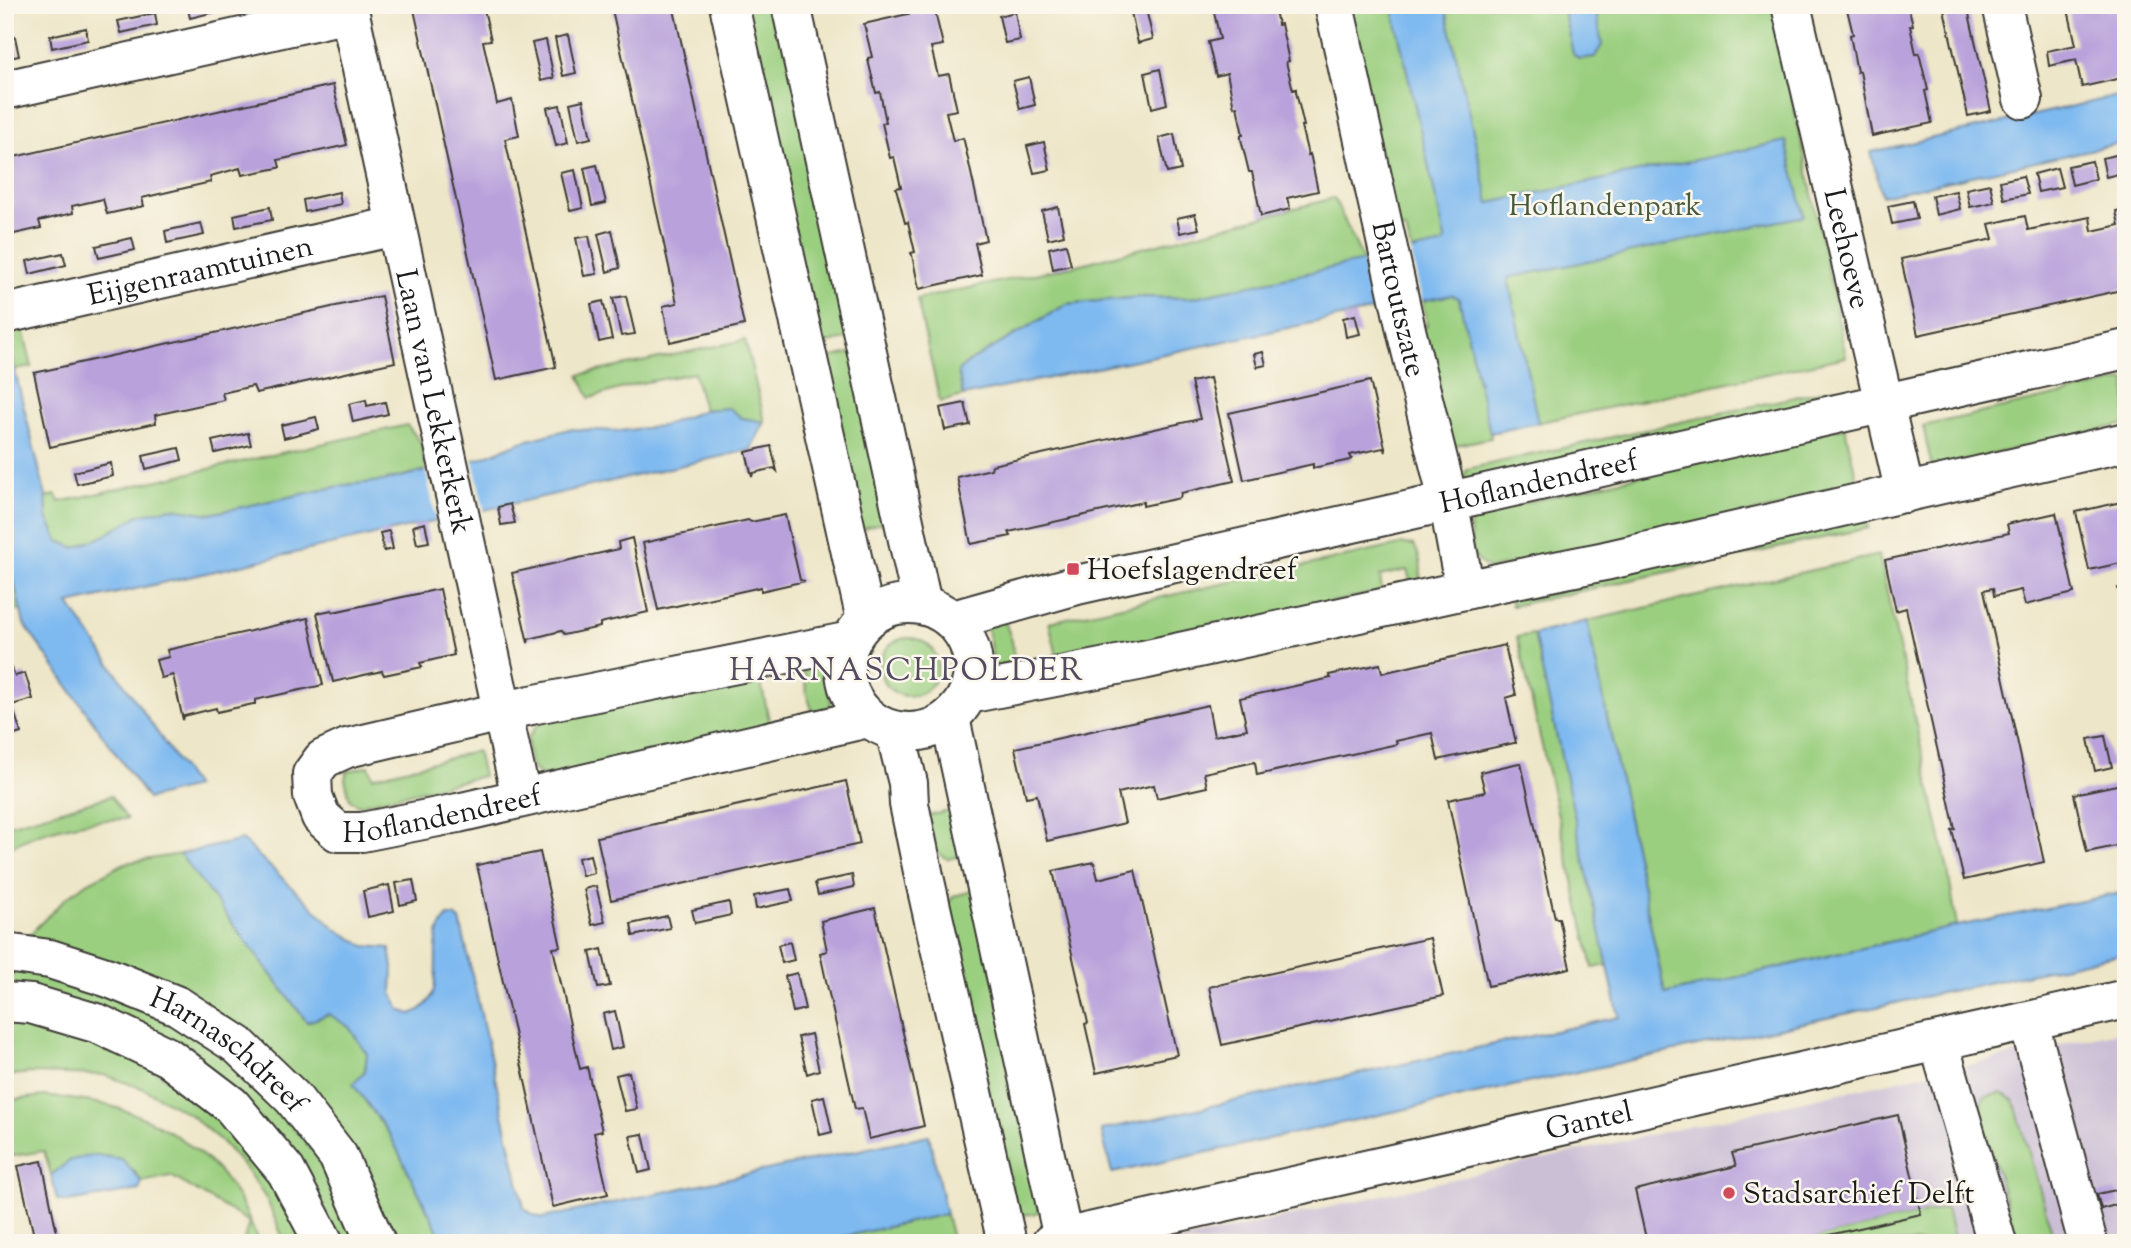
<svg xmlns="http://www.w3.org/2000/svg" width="2131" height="1248" font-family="'Sorts Mill Goudy',serif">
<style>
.industrial{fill:#cbbfd5}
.green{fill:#9bcf80;stroke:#5c764e;stroke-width:2}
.water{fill:#7eb9f0;stroke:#4d6a86;stroke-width:2}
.pier{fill:#eee6c8}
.building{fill:#b9a2db}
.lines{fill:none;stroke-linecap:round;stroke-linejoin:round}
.street-casing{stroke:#3c3a36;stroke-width:42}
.secondary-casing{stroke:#3c3a36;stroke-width:42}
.street{stroke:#fff;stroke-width:38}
.secondary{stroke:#fff;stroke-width:38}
.poi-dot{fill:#d1495b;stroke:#fbf7ec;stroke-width:2.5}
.labels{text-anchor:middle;stroke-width:5;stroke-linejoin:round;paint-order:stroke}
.park-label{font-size:30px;fill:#485b3f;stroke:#fbf7ec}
.street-label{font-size:30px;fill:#1c1c1c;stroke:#fbf7ec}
.poi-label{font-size:30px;fill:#1c1c1c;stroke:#fbf7ec;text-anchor:start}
.neighbourhood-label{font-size:32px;letter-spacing:2px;fill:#534b5f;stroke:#fbf7ec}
</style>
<rect width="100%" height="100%" fill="#fbf7ec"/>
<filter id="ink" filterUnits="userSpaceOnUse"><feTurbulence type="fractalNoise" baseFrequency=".0143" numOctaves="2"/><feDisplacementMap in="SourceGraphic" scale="14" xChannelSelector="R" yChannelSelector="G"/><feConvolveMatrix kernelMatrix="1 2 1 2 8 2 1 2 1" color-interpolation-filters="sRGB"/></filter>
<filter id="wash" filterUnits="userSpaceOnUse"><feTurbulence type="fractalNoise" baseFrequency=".00686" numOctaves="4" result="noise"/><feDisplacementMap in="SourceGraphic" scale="28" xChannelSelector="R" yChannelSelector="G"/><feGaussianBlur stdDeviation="1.57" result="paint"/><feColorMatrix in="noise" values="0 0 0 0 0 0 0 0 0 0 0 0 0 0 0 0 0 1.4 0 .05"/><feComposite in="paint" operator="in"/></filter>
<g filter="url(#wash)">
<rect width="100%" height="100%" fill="#eee6c8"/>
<path class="industrial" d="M2126,1030V1243H1171L1573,1152Z"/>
<path class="green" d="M740,5H781L855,337L815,346Z
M1347,5H1776L1791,92L1846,357L1490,433L1491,438L1446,447L1418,327L1427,326L1425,313L1406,229L1397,230Z
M1334,198L1364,262L1190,298L1140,297L1067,304L970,361L958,371L963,396L940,402L917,299L1077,265Z
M23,329L32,367L14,370L8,344L5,343V332Z
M745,340L765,422L742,418L729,408L704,410L694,373L636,384L590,398L579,375Z
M859,351L888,521L857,530L819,360Z
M2126,380V424L1932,468L1923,426Z
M1835,388L1840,404L1468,481L1464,477L1467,469Z
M407,425L420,441L427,470L383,481L345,485L210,514L172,508L139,515L104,536L75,548L58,541L47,517L46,497L56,495L59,502Z
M1845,427L1859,490L1490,569C1467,558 1472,545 1470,522L1477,514Z
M1864,510L1868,528L1512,606L1509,589Z
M5,543L21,610L5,613Z
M1404,544L1414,545C1420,556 1423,569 1419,581L1411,584L1407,570L1380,576L1382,591L1092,656L1082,650L1057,656L1049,622Z
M1879,555L1948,871L1957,926L1665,994L1587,621Z
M1003,616L1012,641L1015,668L995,670L986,623Z
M1534,634L1608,965L1593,968L1517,637Z
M880 667a29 29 0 1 1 58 0a29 29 0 1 1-58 0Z
M822,666L834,714L816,721L807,695L803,667Z
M759,674L772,733L546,777L536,772L530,762L528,750V738L537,725L545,719Z
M477,751L483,776L359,805L350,800L345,779L347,771L369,766L373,777Z
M111,796L127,819C93,819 31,830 5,852V826Z
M958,809L966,855L948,859L934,851L927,816Z
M180,854L307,1022L329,1014L349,1027L367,1054L365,1071L354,1085L390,1135L444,1243H395L389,1230L254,1047L23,941L66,898L85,884L125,863Z
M976,890L1040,1211L1034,1214L1018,1215L945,906L954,896Z
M5,967L53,974L142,1006L218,1052L258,1086L313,1150L362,1243H339L265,1125L5,990Z
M5,1018L91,1039L158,1072L222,1119L262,1165L307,1243H285L267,1200L246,1169L222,1142L189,1114L144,1089L104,1075L30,1073L5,1076Z
M2001,1093L2014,1100L2055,1243H2018L1979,1109L1984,1097Z
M43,1096C63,1098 83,1100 102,1104C152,1115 208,1150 236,1194C246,1209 252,1227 259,1243H243L249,1222L171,1176L142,1182L134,1171L71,1160L51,1175L44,1151L5,1157V1101Z
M1947,1208L1955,1243H1794Z
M946,1214L953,1243H815Z"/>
<path class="water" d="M1392,5H1445L1489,203L1786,141L1804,216L1508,278L1538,423L1490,433L1459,299L1452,295L1365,312L963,396L958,371L971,361L1067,304L1140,297L1190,298L1444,244L1445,239Z
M1562,5H1595L1602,45L1595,57L1579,59L1573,54Z
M2126,94V142L1882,196L1871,152Z
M5,343H8L46,497L47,517L58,541L75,548L104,536L139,515L172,508L210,514L345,485L383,481L481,458L521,442L569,429L620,431L662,426L704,410L729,408L742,418L765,422L750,450L69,604L195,787L148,799L24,624L5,543Z
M1587,621L1665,994L1957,926L2126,892V953L1112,1173L1101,1130L1619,1017L1534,634Z
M242,840L336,929L365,946L390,948L393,967L392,993L400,1010L411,1014C456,998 420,944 448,916H455L460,920L524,1208L534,1215L543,1218L929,1135L946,1214L815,1243H444L390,1135L353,1084L365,1071L367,1054L349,1027L329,1014L307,1022L180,854Z
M96,1155L122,1159L142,1182L139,1190L68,1202L57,1200L51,1175L71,1160Z"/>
<path class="pier" d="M1410,247L1423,305L1375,314L1363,259Z
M472,456L485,513L437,524L425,467Z"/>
<g id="blocks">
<path class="building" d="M187,5H231V8L190,18Z
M413,5H483L491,40L483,41L497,104L512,100L519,136L505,139L556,367L496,380Z
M524,5H538L540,13L526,16Z
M611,5H673L744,325L670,342L663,306L677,303Z
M1145,5L1153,39L1138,43L1130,8Z
M1200,5H1274L1278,25L1281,24L1289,61L1286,62L1293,90L1296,89V92L1304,126H1301L1308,155L1310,154L1311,158L1318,191L1287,198L1290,209L1261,216L1252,172H1249L1241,139V135H1243L1237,106L1234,107L1227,73L1216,76L1208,42L1220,39L1213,8L1201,10Z
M1846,5H1908L1913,25L1910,26L1916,54L1919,53L1928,90L1925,91L1932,123L1872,136L1860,71L1857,72L1850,35L1853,34Z
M1943,5H1967L1991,111L1968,116Z
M2067,5H2126V77L2082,87L2076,60L2049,66L2047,51L2076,45Z
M934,8L943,45L931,47L938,76L949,74L957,110L946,112L953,141L963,138L964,141L986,240L975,243L982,275L919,289L912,255L911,253L915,252L908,222L905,223L896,188L901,187L894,157L890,158L882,123L886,122L880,92L876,93L868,60V58L872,57L864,24Z
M1015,12L1020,40L1005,43L999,16Z
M155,13L157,25L121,33L118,21Z
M86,28L88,40L52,48L50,36Z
M568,35L576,73L563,76L555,38Z
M15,37L19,56L5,59V40Z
M546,40L554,78L541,81L532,43Z
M1160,69L1167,104L1152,108L1145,73Z
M1029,77L1035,105L1020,109L1013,81Z
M333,85L347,145L278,160L280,167L278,168L242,175L240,168L210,176L211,182L142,198L144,206L107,214L103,199L72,206L73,213L39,221L41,228L5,236V159Z
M583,100L591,138L578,141L570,103Z
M560,105L568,143L556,146L547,108Z
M1174,134L1181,170L1167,173L1159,138Z
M1044,142L1050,170L1034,173L1027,146Z
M2125,153L2126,172L2106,177L2102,158Z
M2092,161L2096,179L2072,185L2068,166Z
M597,165L606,203L592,206L584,168Z
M2057,168L2062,187L2038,192L2034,174Z
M575,170L583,208L570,211L561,173Z
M2023,176L2028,194L2004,199L2000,181Z
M1990,184L1994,202L1970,207L1966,189Z
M1956,191L1960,209L1936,215L1932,196Z
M339,192L341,204L305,212L303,200Z
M1913,201L1917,219L1892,224L1888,206Z
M270,207L272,220L236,227L234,215Z
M1058,207L1064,235L1048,239L1042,211Z
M2126,209V289L1918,335L1901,259L1993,239L1989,224L2025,216L2028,230L2090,217L2092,231L2119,225L2116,211Z
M1195,214L1199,229L1180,233L1177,218Z
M201,223L204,235L167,243L165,231Z
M612,230L620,268L607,272L598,234Z
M589,236L597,274L584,276L576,238Z
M132,238L135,250L99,258L96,246Z
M1066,244L1071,265L1053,269L1049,248Z
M63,253L66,265L30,274L27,261Z
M381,296L395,362L256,393L253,386L222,393L224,400L155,415L156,423H155L50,447L34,373Z
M626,296L635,334L621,336L613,298Z
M603,301L612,339L599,342L591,304Z
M1355,315L1360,334L1346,337L1343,318Z
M1263,352L1266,365L1257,367L1254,354Z
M1210,378L1234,481L1181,493L1180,498L1143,506V502L1009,532L1011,536L971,544L957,477L991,469L992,465L1200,419L1191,382Z
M1370,381L1386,452L1383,448L1350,455L1352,459L1350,460L1313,468V464L1244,480L1229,413Z
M366,400L367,406L385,402L388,414L353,422L349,404Z
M965,403L970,425L945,430L940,408Z
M316,417L319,429L284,438L281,425Z
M248,433L251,445L215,453L212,441Z
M771,446L777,471L774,468L753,473L752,477L746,452Z
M179,448L182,460L146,469L143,456Z
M111,463L113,476L77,484L74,472Z
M2126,501V562L2089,570L2076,512Z
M510,504L515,523L501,525L498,507Z
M2056,513L2074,593L2025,605L2021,590L1994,596L1993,588L1984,590L2044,862L1964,880L1952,830L1955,829L1906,608L1896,611L1885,560L2009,533L2007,524Z
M785,515L800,580L805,581L761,591V587L658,610L643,543L748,520L751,522Z
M425,523L429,542L417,544L413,526Z
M389,531L393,549L384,551L380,533Z
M632,538L648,612L600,623V627L564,635L561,631L529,639L528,643L512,573L619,549L618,542Z
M2126,587V617H2125L2118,588Z
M440,589L454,655L420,663L422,667L384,675L382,671L333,682L317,613L332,610L333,612Z
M308,618L323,685L255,700V704H253L217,712L216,708L184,716L183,720L173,675L161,678L156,660L169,657L167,650Z
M1505,645L1516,695L1506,698L1516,743H1514L1438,760L1432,733L1396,741L1397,744L1257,775L1255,762L1204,773L1207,787L1157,798L1154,785L1118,793L1125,823L1047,841L1037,795L1026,797L1015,748L1208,705L1214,736L1247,729L1240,698L1331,678L1329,675L1380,664L1382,673Z
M5,649L15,676L25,673L33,699L12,705L21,733L5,738Z
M2105,736L2112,767L2095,771L2088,739Z
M1519,763H1521L1555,918H1559L1570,968L1488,986L1448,800L1485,792L1480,772Z
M846,781L860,844L611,900L597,837Z
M2126,783V844L2087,852L2074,794Z
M540,852L561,947L553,948L580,1069L587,1067L602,1131L594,1133L608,1194L553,1207L477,865Z
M590,855L594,873L582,876L578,858Z
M1094,862L1098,879L1135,870L1177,1055L1096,1073L1085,1024L1088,1023L1053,871Z
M852,875L854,887L818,895L815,883Z
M413,880L417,901L400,905L396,883Z
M389,885L394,911L368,917L363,891Z
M596,886L605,922L592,925L584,889Z
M790,889L793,901L756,909L754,896Z
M729,902L731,915L695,923L692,910Z
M875,908L924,1126L869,1139L862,1108L855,1109L827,985L820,953L827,951L821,921Z
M667,916L670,928L633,936L631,924Z
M1430,938L1443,996L1222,1045L1209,987Z
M790,942L794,960L782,963L778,945Z
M602,949L610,986L598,988L590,952Z
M797,973L805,1009L793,1012L785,976Z
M615,1011L623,1047L611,1050L603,1014Z
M811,1034L819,1070L807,1074L798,1037Z
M629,1072L637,1109L625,1111L616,1075Z
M824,1096L832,1132L820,1135L812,1099Z
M1898,1115L1921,1214L1794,1243H1647L1635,1190L1736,1166L1732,1153Z
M643,1134L651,1170L639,1173L630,1136Z
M42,1161L59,1243H8L34,1236L18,1166Z
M2116,1190L2119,1204L2101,1209L2097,1194Z"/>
</g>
</g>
<g filter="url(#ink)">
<use href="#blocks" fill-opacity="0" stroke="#3c3a36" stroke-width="2"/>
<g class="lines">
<g class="street-casing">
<g id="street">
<path id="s1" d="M348,5L521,797"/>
<path id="s2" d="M1334,5L1406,330L1448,500L1465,590"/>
<path id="s3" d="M1791,5L1905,493"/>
<path d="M2002,5L2023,99"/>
<path d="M5,90L349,13"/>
<path id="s4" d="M5,314L395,226"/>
<path id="s5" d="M953,620L1077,585L2126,349"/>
<path id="s6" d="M851,641L531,705L347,748L323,759L312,774L313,796L321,817L338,832H362L458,813L868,718"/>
<path d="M968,694L1143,660L1511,580L1605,561L2126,442"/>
<path d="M2029,1023L2088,1243"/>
<path d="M1939,1043L1997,1243"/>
<path id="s7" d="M1063,1238L2126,999"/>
</g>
</g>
<g class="secondary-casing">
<g id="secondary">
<path d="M729,5L866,620"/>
<path d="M791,5L922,604"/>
<circle cx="909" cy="668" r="64"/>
<path d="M950,718L1063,1238L1051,1243"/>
<path d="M895,731L908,783L909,804L925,881L1007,1243"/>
<path id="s8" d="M5,953L50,959L109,978L178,1006L238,1045L293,1098L338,1156L376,1243"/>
<path d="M5,1002L31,1004L99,1024L168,1057L231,1105L286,1171L324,1243"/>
</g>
</g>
<use href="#street" class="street"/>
<use href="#secondary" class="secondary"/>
</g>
</g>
<g class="poi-dot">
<rect x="1066" y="562" width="14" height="14" rx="3.5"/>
<circle cx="1729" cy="1193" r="7"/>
</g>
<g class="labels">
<g class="park-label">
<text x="1605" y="215">Hoflandenpark</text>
</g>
<g class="street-label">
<text dy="10" stroke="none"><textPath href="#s3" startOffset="250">Leehoeve</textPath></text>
<text dy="10" stroke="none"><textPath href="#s4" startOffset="200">Eijgenraamtuinen</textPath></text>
<text dy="10" stroke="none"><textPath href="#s2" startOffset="301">Bartoutszate</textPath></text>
<text dy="10" stroke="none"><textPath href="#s1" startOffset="406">Laan van Lekkerkerk</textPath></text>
<text dy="10" stroke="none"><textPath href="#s5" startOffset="602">Hoflandendreef</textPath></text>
<text dy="10" stroke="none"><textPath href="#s6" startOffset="733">Hoflandendreef</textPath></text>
<text dy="10" stroke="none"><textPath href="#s8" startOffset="248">Harnaschdreef</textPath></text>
<text dy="10" stroke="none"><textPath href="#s7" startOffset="539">Gantel</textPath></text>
</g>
<g class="poi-label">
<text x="1087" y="579">Hoefslagendreef</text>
<text x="1743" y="1203">Stadsarchief Delft</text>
</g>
<g class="neighbourhood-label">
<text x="907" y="680">HARNASCHPOLDER</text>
</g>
</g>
<rect width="2131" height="1248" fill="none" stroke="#fbf7ec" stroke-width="28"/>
</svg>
